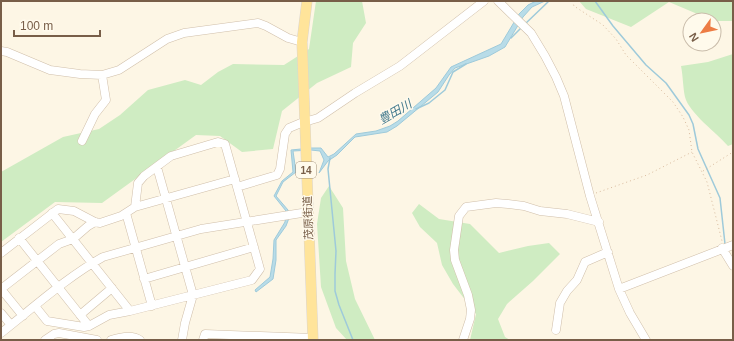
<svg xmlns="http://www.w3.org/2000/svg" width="734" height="341" font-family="Helvetica,'Noto Sans JP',sans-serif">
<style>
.green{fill:#cfecc2}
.water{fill:#b8dce8;stroke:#9ecada}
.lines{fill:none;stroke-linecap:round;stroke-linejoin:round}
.stream{stroke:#9ecada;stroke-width:1.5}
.minor-casing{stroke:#d0bfaa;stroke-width:9}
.major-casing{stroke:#dcd5cf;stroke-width:11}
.path{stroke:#d9bb9e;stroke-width:1;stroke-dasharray:1 3;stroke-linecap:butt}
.minor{stroke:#fff;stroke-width:8}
.major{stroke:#ffe49a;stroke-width:10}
.labels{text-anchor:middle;stroke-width:3;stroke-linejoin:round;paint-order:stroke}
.shield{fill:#fffaec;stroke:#a08d79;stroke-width:1}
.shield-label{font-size:10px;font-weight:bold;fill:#785e48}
.street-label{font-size:11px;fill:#785e48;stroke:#fffaec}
.water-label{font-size:12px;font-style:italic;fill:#41788c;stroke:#fffaec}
</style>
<rect width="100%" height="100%" fill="#fdf6e5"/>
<path class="green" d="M316,1H362L366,23L353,43L351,67L317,83L282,111L273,149L242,152L220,136L196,135L102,203L55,202L1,242V172L63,137L99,129L120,115L148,90L185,80L201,85L218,72L233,64L284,65L309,49Z
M579,1H733V21H714L669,2L631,27L586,9Z
M733,54V144L728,146C717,133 689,113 685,97C683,88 683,76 681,66L708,62Z
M329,186L343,208L346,261L355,299L375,340H347L336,328L321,287L317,224L321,198Z
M419,204L439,219L470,224L499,253L528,246L549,243L560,254L533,281L507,304L498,319L505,337L510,340H470L476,314L453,284L442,265L437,243L420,227L412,213Z"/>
<path class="water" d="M536,1H545L532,7L523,17L505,47L489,56L455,68L449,75L438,92L397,126L387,132L355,137L337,155L328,161L319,173L324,160L320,151L311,150L293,151L296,172L283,182L276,196L288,210L289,218L286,226L276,240V260L273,279L256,292L255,290L270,277L273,259L274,240L285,222L286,211L274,196L282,181L293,172L291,150L311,148H321L328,157L334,154L356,134L376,131L390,126L398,121L436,88L451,67L501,44L519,14L528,5Z"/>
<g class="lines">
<path class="stream" d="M595,1L613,26L646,65L666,83L689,115L693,124L698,149L720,198L725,244
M525,24L549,1
M511,38L521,28
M416,109L429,103L445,90L453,72L466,64
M330,158L328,169L336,251L335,274V291L339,305L353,340"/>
<g class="minor-casing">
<path id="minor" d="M498,1L531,33L545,56L556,77L564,96L590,196L619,289L630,313L646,340
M1,51L7,52L50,70L80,74L102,75L119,70L167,39L184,33L258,23L266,26L288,38L302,42
M82,141L95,114L106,100L102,75
M157,167L193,295L185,323L182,340
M237,187L277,175L280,169L285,134L289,128L301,123L318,118L355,93L400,66L484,1
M135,207L235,179
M52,213L130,311
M126,213L152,306
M19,238L89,326
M722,248L733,266
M1,253L58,209L74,211L95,222L100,223L121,216L135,207L138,183L144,176L171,156L218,142L225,144L260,269L252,280L130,311L109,315L89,326L84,327L47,321L35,306
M144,279L254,247
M1,289L59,244L73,239L88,226L95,222
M1,289L23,316
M619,289L733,245
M1,313L11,325
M80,315L112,288
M556,330L560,303L567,291L577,280L585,262L608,252
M1,333C33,308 67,277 103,257L201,229L308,212
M45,340L54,334L59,333L97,340
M111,340C120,337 132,334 140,340
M203,340L205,334L313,338
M463,340L470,319L471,310L468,295L455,260L454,250L459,216L466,207L496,203L508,204L524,206L540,211L567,214L599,222"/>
</g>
<g class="major-casing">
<path id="major" d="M307,1L302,42L313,340"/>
</g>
<path class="path" d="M572,1L574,6L603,25L616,39L626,55L673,102L683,117L689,130L692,152L707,182L722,241
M703,171L733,152
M596,193L647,175L692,152"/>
<use href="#minor" class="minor"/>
<use href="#major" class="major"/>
</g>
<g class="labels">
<rect class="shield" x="296" y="162" width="20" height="16" rx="3"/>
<g class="shield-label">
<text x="306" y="174">14</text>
</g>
<g class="street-label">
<text transform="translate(308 218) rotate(-92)" y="4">茂原街道</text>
</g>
<g class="water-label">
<text transform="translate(395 112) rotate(-30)" y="4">豊田川</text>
</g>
</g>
<rect width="734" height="341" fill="none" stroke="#785e48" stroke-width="4"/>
<g transform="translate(702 32) rotate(237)"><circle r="19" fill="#fffaec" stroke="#c9bcaa"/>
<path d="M0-3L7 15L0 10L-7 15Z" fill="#ed7c44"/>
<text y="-6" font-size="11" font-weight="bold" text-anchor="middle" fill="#785e48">N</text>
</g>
<path d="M14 30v6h86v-6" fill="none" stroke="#785e48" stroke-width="2"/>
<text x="20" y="30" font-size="12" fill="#785e48" stroke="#fffaec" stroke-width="3" paint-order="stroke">100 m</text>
</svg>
